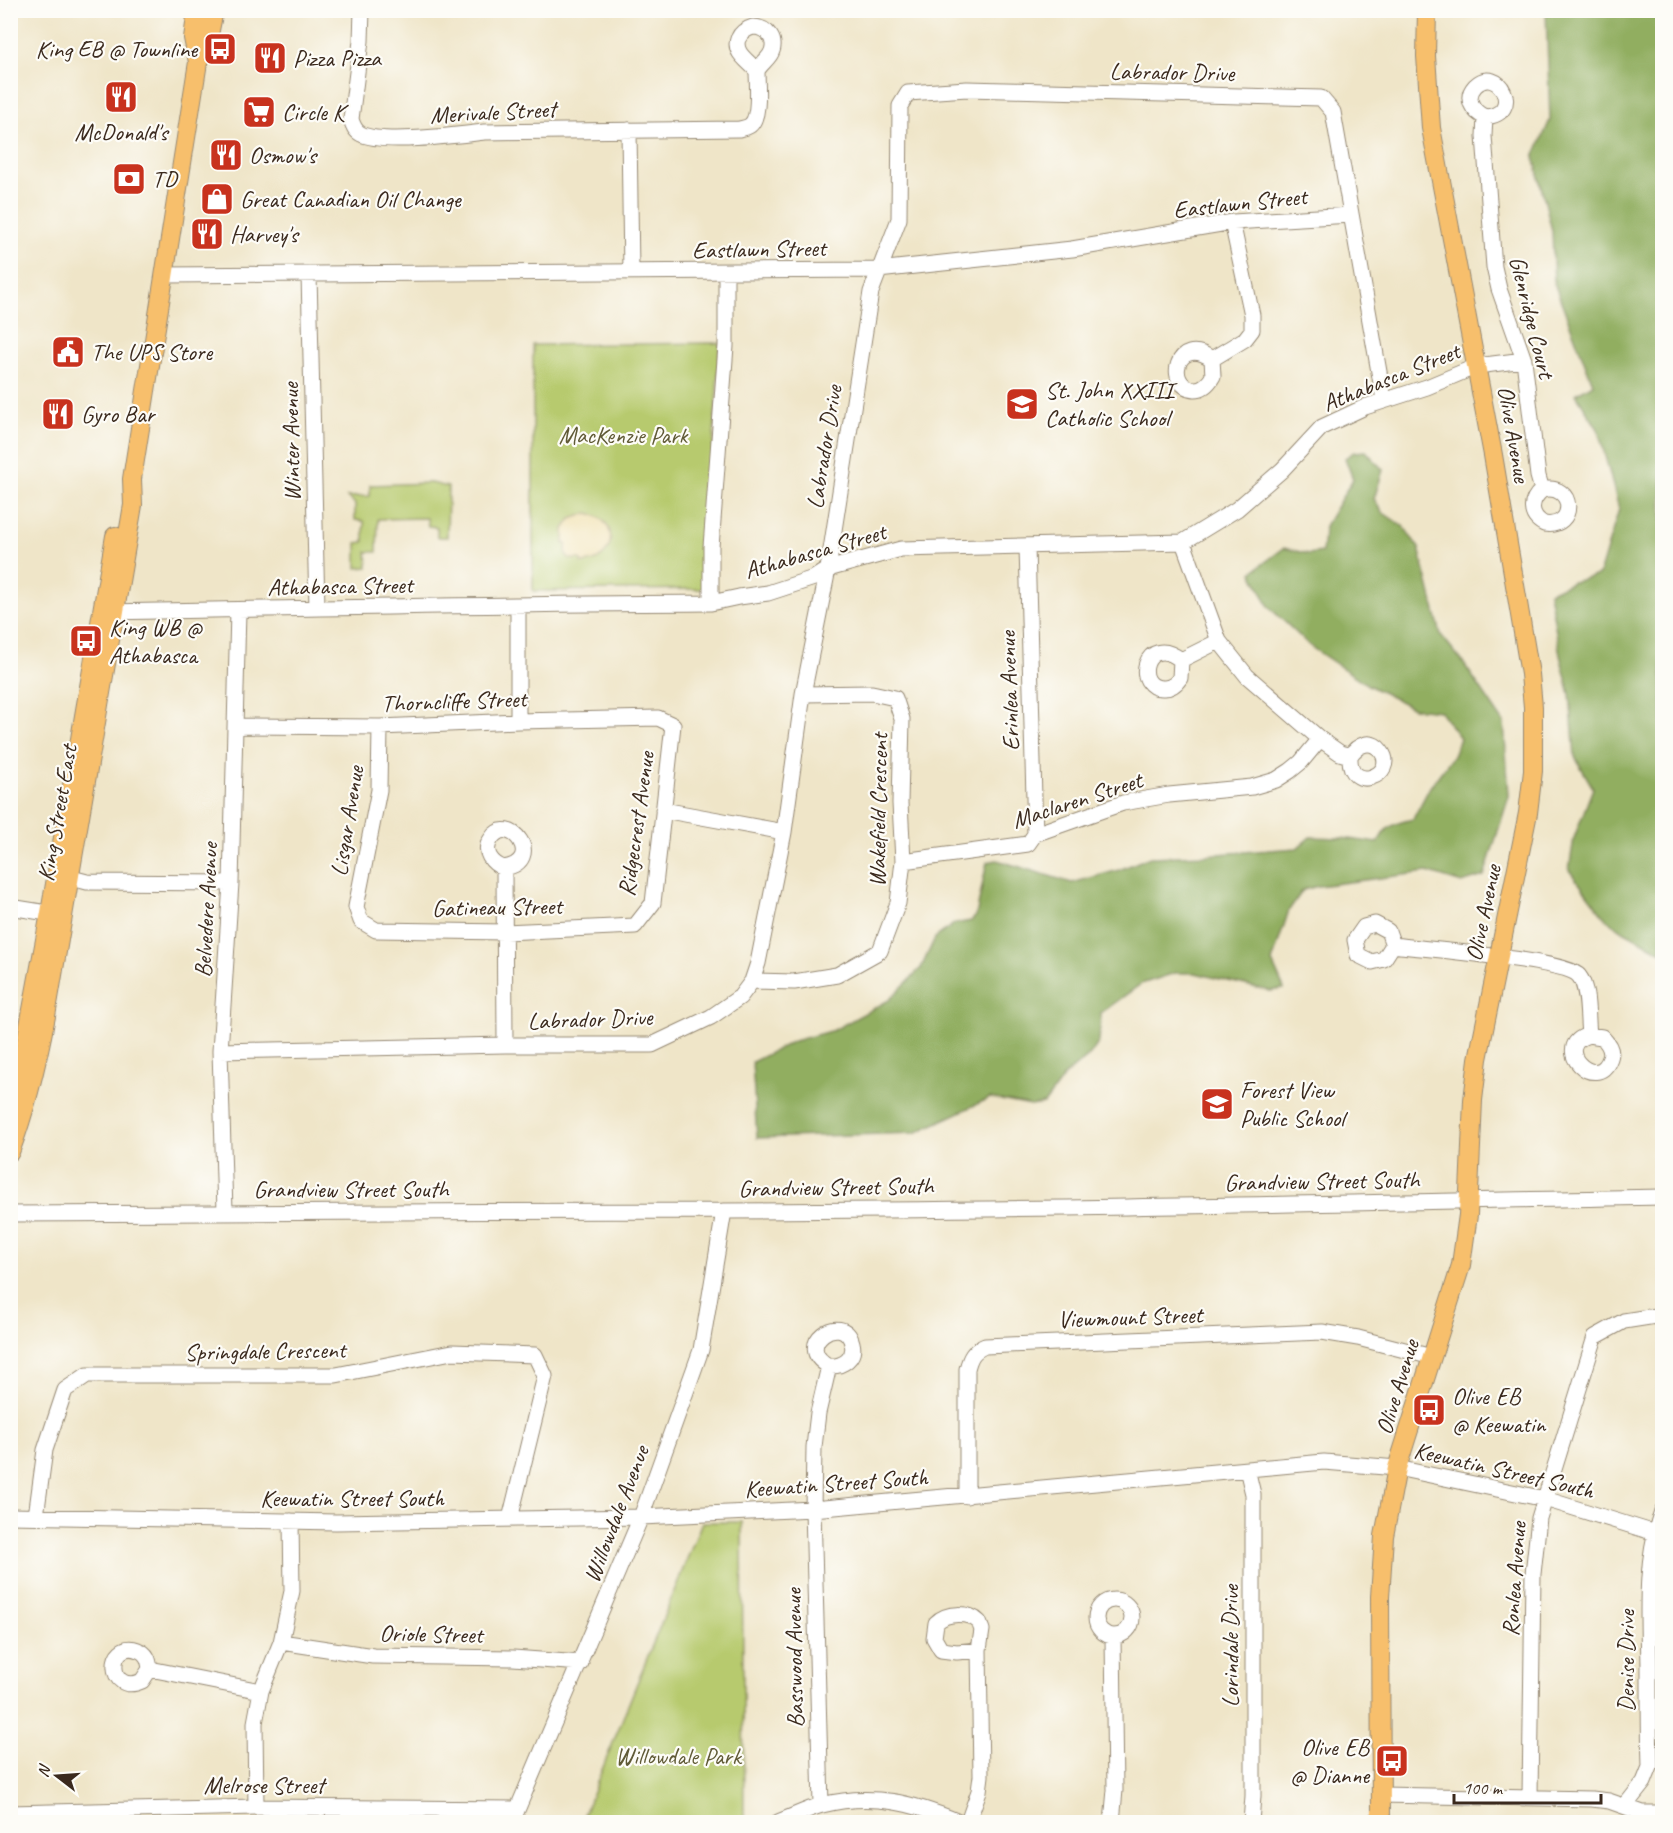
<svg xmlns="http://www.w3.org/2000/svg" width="1673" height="1833" font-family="Caveat,sans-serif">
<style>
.green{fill:#b7ca6e;stroke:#797a46;stroke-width:1.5}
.forest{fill:#91ae61;stroke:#666c40;stroke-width:1.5}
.sand{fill:#eeda9e;stroke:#94825e;stroke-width:1.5}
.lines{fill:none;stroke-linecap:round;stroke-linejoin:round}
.minor-casing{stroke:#958873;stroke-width:17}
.major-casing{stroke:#958873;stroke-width:20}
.minor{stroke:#fff;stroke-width:15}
.major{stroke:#f7bf6c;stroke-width:18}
.labels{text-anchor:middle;stroke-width:4.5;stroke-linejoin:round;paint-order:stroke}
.poi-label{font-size:24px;fill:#3b2a1e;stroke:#fdfcf7;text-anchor:start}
.street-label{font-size:24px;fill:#3b2a1e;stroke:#fdfcf7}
.park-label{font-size:24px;fill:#605a36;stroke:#fdfcf7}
</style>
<rect width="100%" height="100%" fill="#fdfcf7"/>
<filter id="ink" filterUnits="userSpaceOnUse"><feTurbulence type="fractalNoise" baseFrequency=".0167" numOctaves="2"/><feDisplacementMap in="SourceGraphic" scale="12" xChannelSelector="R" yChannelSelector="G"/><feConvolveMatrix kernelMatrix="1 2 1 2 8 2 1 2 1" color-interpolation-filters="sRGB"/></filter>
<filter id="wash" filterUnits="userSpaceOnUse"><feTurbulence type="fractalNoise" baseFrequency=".008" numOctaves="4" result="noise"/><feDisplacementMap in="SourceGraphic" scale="24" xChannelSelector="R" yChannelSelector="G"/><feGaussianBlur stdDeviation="1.35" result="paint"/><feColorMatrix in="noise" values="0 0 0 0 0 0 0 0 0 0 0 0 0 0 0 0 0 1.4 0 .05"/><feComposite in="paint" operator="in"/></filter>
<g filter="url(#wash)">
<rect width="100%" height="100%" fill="#efe5c8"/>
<path class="green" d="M720,343L704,589L533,591V345Z
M431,483L448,487L447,537H437V527L428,526L427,518L378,519L377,552H367L368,567L357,568V543L364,542V521L355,520V504L347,497L370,496V485Z
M702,1522H742L744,1822H581Z"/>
<path class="forest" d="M1546,11H1662V952L1625,932L1606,919L1569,870L1574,838L1593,788L1575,757L1570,694L1560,655L1549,592L1573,582L1599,575L1619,509L1598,429L1576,394L1593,384L1554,283L1552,231L1534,157L1550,120Z
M1366,451L1383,470L1374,499L1382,512L1404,527L1419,548L1441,635L1462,661L1504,723L1509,796L1484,876L1462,883L1427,872L1318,886L1303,890L1289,910L1272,962L1284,989L1270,991L1195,973H1175L1141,984L1101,1013L1099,1042L1090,1055L1065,1075L1044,1104L1031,1106L990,1098L915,1133L757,1138L752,1062L794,1041L834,1030L889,1000L921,968L935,938L954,924L971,921L976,916L987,862L997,860L1072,883L1119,870L1150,857L1205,855L1297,848L1310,837L1342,838L1378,843C1385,826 1396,823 1413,819L1430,787L1453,756L1460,738L1440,711L1413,708L1368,685L1311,647L1269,607L1252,572L1284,548L1309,554L1322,552L1325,526L1353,479L1345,458L1354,452Z"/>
<path class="sand" d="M588,513C622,521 616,563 581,563V559H569L566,555V544H564V529L571,519Z"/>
</g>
<g filter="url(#ink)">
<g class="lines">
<g class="minor-casing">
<path id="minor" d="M362,10L361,41L351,119C353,126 355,131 361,134C383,145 459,135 484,132L739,129C743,128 746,128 749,126C761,119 757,84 757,71
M753,27C767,27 779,41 770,55C766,61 760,65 757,71C749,61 733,53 738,39C741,32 746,29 753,27Z
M1485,117C1525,114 1498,63 1475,86C1464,98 1473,112 1485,117L1484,136L1494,267L1499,289L1524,360L1538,476L1542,490C1529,501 1529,516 1544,524C1577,529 1575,482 1542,490
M629,130L631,272
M165,275L878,270L1072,249L1233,222L1351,215
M309,275L317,608
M1212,359C1175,334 1165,388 1195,389C1204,389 1209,383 1213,376L1212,359L1245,339L1252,330V315L1232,222
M1183,542L1219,641L1247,676L1320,739L1340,753L1350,756C1348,795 1399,775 1381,751C1371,738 1357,745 1350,756
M1027,547L1035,834
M711,603V547L726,346V272
M518,605V721
M105,612C307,608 509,604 711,603L739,597L768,593L814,578L828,569L901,549L1183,542L1237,509L1282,470L1322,427L1365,407L1427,387L1477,366L1524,360
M1181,660C1144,631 1132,690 1164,688C1171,688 1176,684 1180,678L1181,660L1219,641
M236,726L380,727L518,721L658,718L673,725L653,903L635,926L505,932L376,930L361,921L356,907L379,790L380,727
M663,810L784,832
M903,861L1028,844L1035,834L1123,803L1169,795L1252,787L1276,780L1290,771L1301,762L1320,739
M504,868C546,861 509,811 491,839C482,852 492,864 504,868L505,1045
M60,875L87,882L231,883
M10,907L60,915
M1393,945L1388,931L1375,924L1364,927L1355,940L1358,955L1372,962L1384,959L1393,945C1422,949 1567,960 1579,976C1589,988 1587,1019 1589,1035C1549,1046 1597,1095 1610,1058C1613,1050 1608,1043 1602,1037L1589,1035
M752,981L794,982L837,975L880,951L898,903L903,861L900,803L902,719L895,698L872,693L803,694
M220,1051L505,1045H652L711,1017L740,997L752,981L758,963L784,832L803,694L828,569L871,292L899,219L900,106L908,93L967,89L1321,98L1333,112L1384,400
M225,1211L220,1051L231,883L238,611
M10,1214C249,1211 486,1212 724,1211C1037,1210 1350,1203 1662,1197
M1247,1469L1253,1494V1796L1251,1822
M967,1496V1369C970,1357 973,1351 985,1346L1322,1332L1358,1338L1432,1357
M10,1516L336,1522L641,1517L813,1509L1324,1462L1397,1468L1545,1499L1655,1533
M36,1516L45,1450L65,1390L87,1375H336L452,1352L535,1355L545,1376L510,1519
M1096 1618a18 18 0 1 1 36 0a18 18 0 1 1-36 0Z
M281,1642L373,1656L513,1658L581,1663
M150,1669C149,1660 147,1653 138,1650C107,1638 106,1697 142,1681L150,1669L261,1691
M1381,1795L1592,1799L1609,1801L1643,1813H1662
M1530,1797L1533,1574L1539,1518L1595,1337L1624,1321L1662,1315
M821,1805L813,1509L814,1447L818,1413L829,1366C791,1346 843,1309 852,1343C856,1358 843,1367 829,1366
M1625,1806L1644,1782L1650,1767C1649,1733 1649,1699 1649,1666C1648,1613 1644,1561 1662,1511
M256,1807L255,1723L261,1691L281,1642L292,1591L291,1521
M10,1813L256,1807L517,1809
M512,1822L641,1517L701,1350L724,1211
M778,1822C792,1817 807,1809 822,1805C872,1792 913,1803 959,1822
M968,1822L979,1791L981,1776L979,1650L982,1630L979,1622C969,1612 946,1612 936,1623L934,1638L941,1650L957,1652L979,1650
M1112,1822L1115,1790L1113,1637"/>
</g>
<g class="major-casing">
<path id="major" d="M197,10L193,38L198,62
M10,1113L15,1101L50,913L115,536
M10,1152C27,1107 37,1063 46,1016L133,505L132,479L198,62L207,45L214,10
M1381,1822L1380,1597L1384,1536L1397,1468L1461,1265L1468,1215L1473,1100L1478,1059L1528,813L1533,771V707L1530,674L1493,455L1431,128L1426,56L1427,10"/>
</g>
<use href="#minor" class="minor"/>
<use href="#major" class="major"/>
</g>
</g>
<defs>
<g id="bus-square" transform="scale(1.725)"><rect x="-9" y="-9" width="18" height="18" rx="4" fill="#c8321e" stroke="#fdfcf7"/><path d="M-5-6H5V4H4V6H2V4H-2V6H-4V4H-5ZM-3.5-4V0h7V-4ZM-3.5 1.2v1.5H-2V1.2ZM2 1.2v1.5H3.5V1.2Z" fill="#fff"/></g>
<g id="restaurant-square" transform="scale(1.725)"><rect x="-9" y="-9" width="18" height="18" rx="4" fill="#c8321e" stroke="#fdfcf7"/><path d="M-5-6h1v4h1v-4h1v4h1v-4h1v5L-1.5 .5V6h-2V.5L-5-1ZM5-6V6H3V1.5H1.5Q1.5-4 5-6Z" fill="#fff"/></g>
<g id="supermarket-square" transform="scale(1.725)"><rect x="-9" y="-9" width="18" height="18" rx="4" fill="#c8321e" stroke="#fdfcf7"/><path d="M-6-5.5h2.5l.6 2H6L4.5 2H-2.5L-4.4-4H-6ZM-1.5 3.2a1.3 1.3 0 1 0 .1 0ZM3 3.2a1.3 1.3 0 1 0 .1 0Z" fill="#fff"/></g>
<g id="bank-square" transform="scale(1.725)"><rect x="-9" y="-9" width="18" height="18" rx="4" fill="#c8321e" stroke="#fdfcf7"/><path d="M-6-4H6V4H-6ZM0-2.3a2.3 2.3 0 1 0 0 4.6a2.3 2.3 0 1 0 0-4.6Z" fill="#fff"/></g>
<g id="shop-square" transform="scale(1.725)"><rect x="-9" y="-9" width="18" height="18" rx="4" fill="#c8321e" stroke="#fdfcf7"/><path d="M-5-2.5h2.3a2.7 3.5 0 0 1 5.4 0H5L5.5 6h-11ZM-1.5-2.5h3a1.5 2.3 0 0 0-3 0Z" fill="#fff"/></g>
<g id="civic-square" transform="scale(1.725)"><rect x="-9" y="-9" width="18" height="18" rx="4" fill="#c8321e" stroke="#fdfcf7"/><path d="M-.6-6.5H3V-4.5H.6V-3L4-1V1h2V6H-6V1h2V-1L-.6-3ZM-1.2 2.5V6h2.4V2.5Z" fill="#fff"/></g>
<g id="school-square" transform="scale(1.725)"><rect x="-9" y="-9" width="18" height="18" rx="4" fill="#c8321e" stroke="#fdfcf7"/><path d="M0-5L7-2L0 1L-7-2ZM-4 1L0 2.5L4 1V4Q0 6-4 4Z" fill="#fff"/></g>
</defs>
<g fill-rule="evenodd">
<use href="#bus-square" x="220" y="49"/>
<use href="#restaurant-square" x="270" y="58"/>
<use href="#restaurant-square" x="121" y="97"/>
<use href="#supermarket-square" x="259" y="112"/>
<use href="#restaurant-square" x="226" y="155"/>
<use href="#bank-square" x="129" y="179"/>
<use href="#shop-square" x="217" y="199"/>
<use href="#restaurant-square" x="207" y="234"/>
<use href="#civic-square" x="68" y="352"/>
<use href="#school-square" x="1022" y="404"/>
<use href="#restaurant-square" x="58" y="414"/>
<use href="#bus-square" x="86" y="641"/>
<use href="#school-square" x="1217" y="1104"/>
<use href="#bus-square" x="1429" y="1410"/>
<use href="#bus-square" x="1392" y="1761"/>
</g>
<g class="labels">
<g class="poi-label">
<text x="197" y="57" text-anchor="end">King EB @ Townline</text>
<text x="293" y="66">Pizza Pizza</text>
<text x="282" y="120">Circle K</text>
<text x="121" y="140" text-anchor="middle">McDonald's</text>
<text x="249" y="163">Osmow's</text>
<text x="152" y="187">TD</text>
<text x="240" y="207">Great Canadian Oil Change</text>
<text x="230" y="242">Harvey's</text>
<text x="91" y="360">The UPS Store</text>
<text x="1045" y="398">St. John XXIII<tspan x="1045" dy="28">Catholic School</tspan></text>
<text x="81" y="422">Gyro Bar</text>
<text x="109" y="635">King WB @<tspan x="109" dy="28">Athabasca</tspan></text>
<text x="1240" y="1098">Forest View<tspan x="1240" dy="28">Public School</tspan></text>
<text x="1452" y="1404">Olive EB<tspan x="1452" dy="28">@ Keewatin</tspan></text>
<text x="1369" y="1755" text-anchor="end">Olive EB<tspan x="1369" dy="28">@ Dianne</tspan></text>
</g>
<g class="street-label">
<text transform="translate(1172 72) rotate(1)" y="8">Labrador Drive</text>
<text transform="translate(493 112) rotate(-3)" y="8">Merivale Street</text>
<text transform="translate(1240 203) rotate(-6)" y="8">Eastlawn Street</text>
<text transform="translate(759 249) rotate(-1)" y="8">Eastlawn Street</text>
<text transform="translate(1532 317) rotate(76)" y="8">Glenridge Court</text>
<text transform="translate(1391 377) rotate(-22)" y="8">Athabasca Street</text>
<text transform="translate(1514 434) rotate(80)" y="8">Olive Avenue</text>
<text transform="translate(291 442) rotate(-91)" y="8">Winter Avenue</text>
<text transform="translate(824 447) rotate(-81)" y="8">Labrador Drive</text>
<text transform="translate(815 551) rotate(-16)" y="8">Athabasca Street</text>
<text transform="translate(340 586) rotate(-1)" y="8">Athabasca Street</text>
<text transform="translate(1009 691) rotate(-92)" y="8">Erinlea Avenue</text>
<text transform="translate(454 701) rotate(-2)" y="8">Thorncliffe Street</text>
<text transform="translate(1077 800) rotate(-18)" y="8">Maclaren Street</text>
<text transform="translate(878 810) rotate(-89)" y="8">Wakefield Crescent</text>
<text transform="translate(57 813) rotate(-80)" y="8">King Street East</text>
<text transform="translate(347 821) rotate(-81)" y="8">Lisgar Avenue</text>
<text transform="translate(636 824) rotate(-82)" y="8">Ridgecrest Avenue</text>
<text transform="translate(497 907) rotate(-1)" y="8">Gatineau Street</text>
<text transform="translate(206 910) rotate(-87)" y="8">Belvedere Avenue</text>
<text transform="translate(1483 913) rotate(-78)" y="8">Olive Avenue</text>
<text transform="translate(590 1019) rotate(-2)" y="8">Labrador Drive</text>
<text transform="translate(1322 1181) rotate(-1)" y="8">Grandview Street South</text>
<text transform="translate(836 1187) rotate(-1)" y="8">Grandview Street South</text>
<text x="351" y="1197">Grandview Street South</text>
<text transform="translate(1130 1317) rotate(-2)" y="8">Viewmount Street</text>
<text transform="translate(265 1351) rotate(-1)" y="8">Springdale Crescent</text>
<text transform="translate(1397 1387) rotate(-73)" y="8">Olive Avenue</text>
<text transform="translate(1504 1470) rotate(13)" y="8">Keewatin Street South</text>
<text transform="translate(836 1483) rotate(-4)" y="8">Keewatin Street South</text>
<text x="352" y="1506">Keewatin Street South</text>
<text transform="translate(616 1514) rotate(-69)" y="8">Willowdale Avenue</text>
<text transform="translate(1514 1579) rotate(-86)" y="8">Ronlea Avenue</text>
<text transform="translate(431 1634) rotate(1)" y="8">Oriole Street</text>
<text transform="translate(1230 1646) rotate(-90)" y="8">Lorindale Drive</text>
<text transform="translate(794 1658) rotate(-91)" y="8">Basswood Avenue</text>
<text transform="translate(1626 1661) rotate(-90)" y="8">Denise Drive</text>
<text x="264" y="1793">Melrose Street</text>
</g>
<g class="park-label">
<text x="623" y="443">MacKenzie Park</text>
<text x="678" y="1764">Willowdale Park</text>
</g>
</g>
<rect width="1673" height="1833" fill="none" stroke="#fdfcf7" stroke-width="36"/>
<g transform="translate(57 1776) rotate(287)" stroke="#fdfcf7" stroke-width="4.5" paint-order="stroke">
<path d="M0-4.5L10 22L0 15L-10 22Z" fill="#3b2a1e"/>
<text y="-9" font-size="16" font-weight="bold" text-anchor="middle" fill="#3b2a1e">N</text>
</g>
<path d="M1454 1794v9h147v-9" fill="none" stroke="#3b2a1e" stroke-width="3"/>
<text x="1463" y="1794" font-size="18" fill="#3b2a1e" stroke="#fdfcf7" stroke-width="4.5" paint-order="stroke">100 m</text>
</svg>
